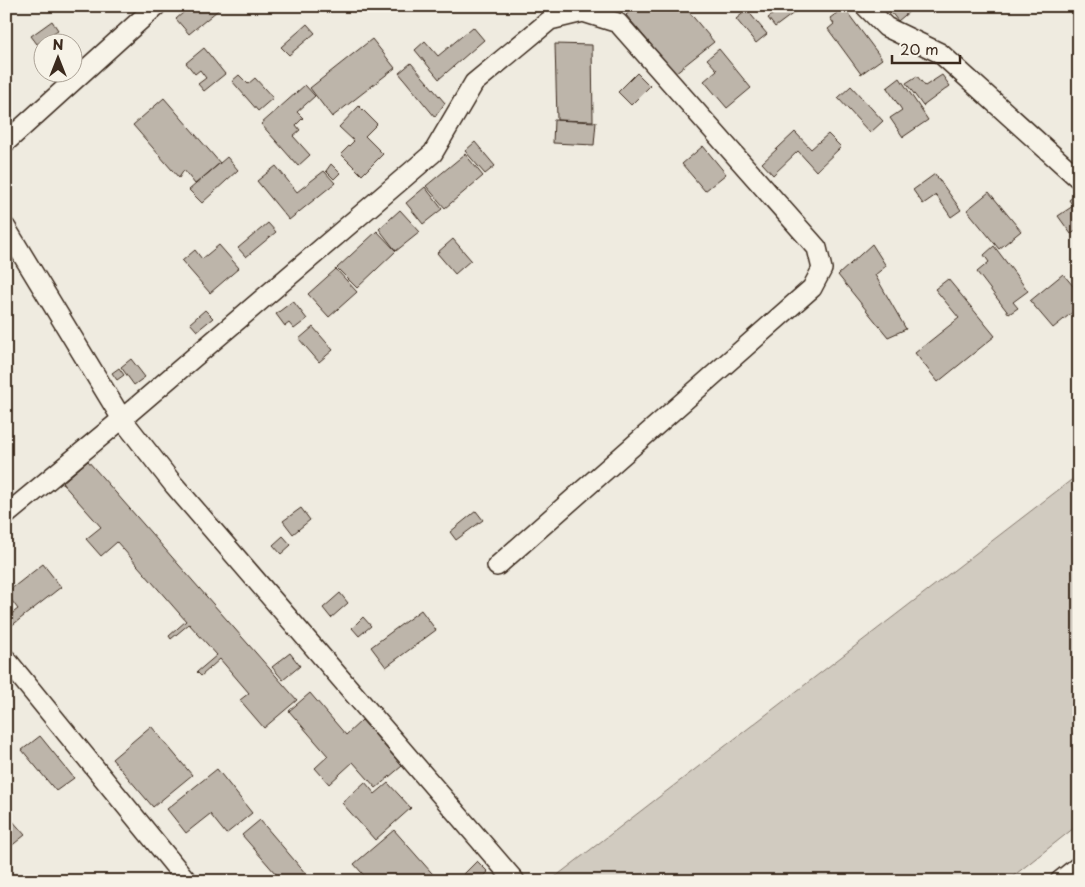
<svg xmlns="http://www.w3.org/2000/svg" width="1085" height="887" font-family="'Playpen Sans',sans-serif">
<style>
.green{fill:#d1cbc0;stroke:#867a6f}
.building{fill:#bdb5aa;stroke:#3b2a1e}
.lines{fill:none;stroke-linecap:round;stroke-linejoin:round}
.minor-casing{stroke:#3b2a1e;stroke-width:22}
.minor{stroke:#f7f3e8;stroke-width:19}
</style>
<rect width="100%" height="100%" fill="#efebe0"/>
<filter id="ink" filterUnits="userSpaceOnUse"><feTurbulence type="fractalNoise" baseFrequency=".02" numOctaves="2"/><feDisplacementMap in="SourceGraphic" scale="10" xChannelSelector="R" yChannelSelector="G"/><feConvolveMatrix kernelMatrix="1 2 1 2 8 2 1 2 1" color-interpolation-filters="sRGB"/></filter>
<g filter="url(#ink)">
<path class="green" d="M1079,474V824L1007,881H557L555,877Z"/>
<path class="building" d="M191,6H223L189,34L176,19Z
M636,6H684L714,42L675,73L626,15Z
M784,6H803L775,27L768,18Z
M886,6H916L898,21Z
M844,8L882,59L861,74L828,29L834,24L830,18Z
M747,10L767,34L756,43L736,19Z
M52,21L58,30L37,44L31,36Z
M307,24L315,33L289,55L281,47Z
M473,27L484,40L439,79L415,50L425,41L438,56Z
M372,39L395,68L332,117L310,88Z
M555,44L592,45L593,121L557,120Z
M204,48L225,74L204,91L198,84L206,78L200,70L195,74L186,63Z
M719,49L751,88L727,108L704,81L717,70L707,59Z
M411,63L445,103L435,117L399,73Z
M637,73L650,86L631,105L618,92Z
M239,75L248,84L255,78L273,98L258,111L232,81Z
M942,75L950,86L923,106L906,83L917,76L925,86Z
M900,78L928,120L903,137L890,118L902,110L887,88Z
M305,85L315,96L297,112L303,118L296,125L300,130L293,136L310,155L298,166L261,124Z
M851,86L883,121L870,133L838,98Z
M164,98L220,163L195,184L184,170L179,178L133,125Z
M359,106L377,124L365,136L383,154L362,175L341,154L354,141L339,127Z
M554,120L596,122L594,145L553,143Z
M795,132L811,149L828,134L841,147L816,171L798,151L773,175L762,163Z
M475,142L495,166L485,174L465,151Z
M703,146L726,174L705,191L682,164Z
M465,154L483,176L445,208L426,186Z
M227,157L238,170L202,203L189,190Z
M331,164L340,173L334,179L326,171Z
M276,166L297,192L324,171L335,183L289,220L257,181Z
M935,174L961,210L951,217L936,195L923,204L913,190Z
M425,187L442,209L423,224L406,203Z
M989,192L1021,231L999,249L967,210Z
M1077,194L1079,229L1071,234L1058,216L1073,206L1069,200Z
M400,210L420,232L396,251L379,229Z
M268,223L276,232L246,257L238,248Z
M377,231L396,251L357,288L337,268Z
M453,239L471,260L455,274L437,253Z
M872,244L886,266L875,275L906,329L888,337L838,275Z
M219,245L239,268L210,293L182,261L195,250L202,259Z
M994,246L1028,291L1013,302L1018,308L1009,314L977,272L989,262L984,255Z
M336,269L357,292L329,317L308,294Z
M1063,274L1079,293V307L1053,328L1030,301Z
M948,279L995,336L938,382L915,353L959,318L935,289Z
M293,301L307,319L294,329L289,323L285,326L276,314Z
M205,310L213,318L197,331L190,323Z
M313,327L333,350L319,362L299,339Z
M131,359L145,377L134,385L121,367Z
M119,368L124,375L117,380L112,373Z
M88,461L297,700L264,728L240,700L249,693L220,659L201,676L197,672L217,655L189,624L171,639L169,636L186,621L117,542L101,556L86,539L101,527L62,483Z
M301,508L310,520L293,534L283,521Z
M476,511L483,520L456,540L450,532Z
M283,536L291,545L281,554L273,545Z
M43,564L61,587L6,630V618L18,609L6,593Z
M340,593L348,603L331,618L323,608Z
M421,610L436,630L386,667L371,647Z
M363,617L371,626L359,636L352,628Z
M290,653L300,666L283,680L272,667Z
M310,693L346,735L362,720L402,766L376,788L353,762L329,784L315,768L328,756L289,711Z
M151,726L192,775L153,807L112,759Z
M40,736L74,778L56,791L22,750Z
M217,769L252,813L226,834L210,814L186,833L167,809Z
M365,782L375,794L388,783L411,808L375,840L342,803Z
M11,819L25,835L10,847L6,842V824Z
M260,820L312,881H282L242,835Z
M394,830L438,880L437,881H369L354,864Z
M477,861L488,872L479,881H457Z"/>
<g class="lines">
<g class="minor-casing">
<path id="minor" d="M865,6L886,27L940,53L1079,179
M6,142L156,6
M6,228L122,419L174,485L515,881
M6,515L122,419L433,153L474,83L550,20L583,12L589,6
M497,566L812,288L822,269L817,248L618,23L583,12
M6,659L187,881
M1060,881L1079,866"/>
</g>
<use href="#minor" class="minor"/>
</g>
</g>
<rect width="1085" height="887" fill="none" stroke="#f7f3e8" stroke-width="25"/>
<rect x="12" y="12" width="1060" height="862" fill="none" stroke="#3b2a1e" stroke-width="2" filter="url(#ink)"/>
<g transform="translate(58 58)"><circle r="24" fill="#f7f3e8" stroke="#aca397"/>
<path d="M0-4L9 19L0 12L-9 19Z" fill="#3b2a1e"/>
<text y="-8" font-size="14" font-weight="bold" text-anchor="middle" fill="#3b2a1e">N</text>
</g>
<path d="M892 55v8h68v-8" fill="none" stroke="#3b2a1e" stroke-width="2.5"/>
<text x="900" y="55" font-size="15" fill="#3b2a1e" stroke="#f7f3e8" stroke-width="4" paint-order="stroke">20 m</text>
</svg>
